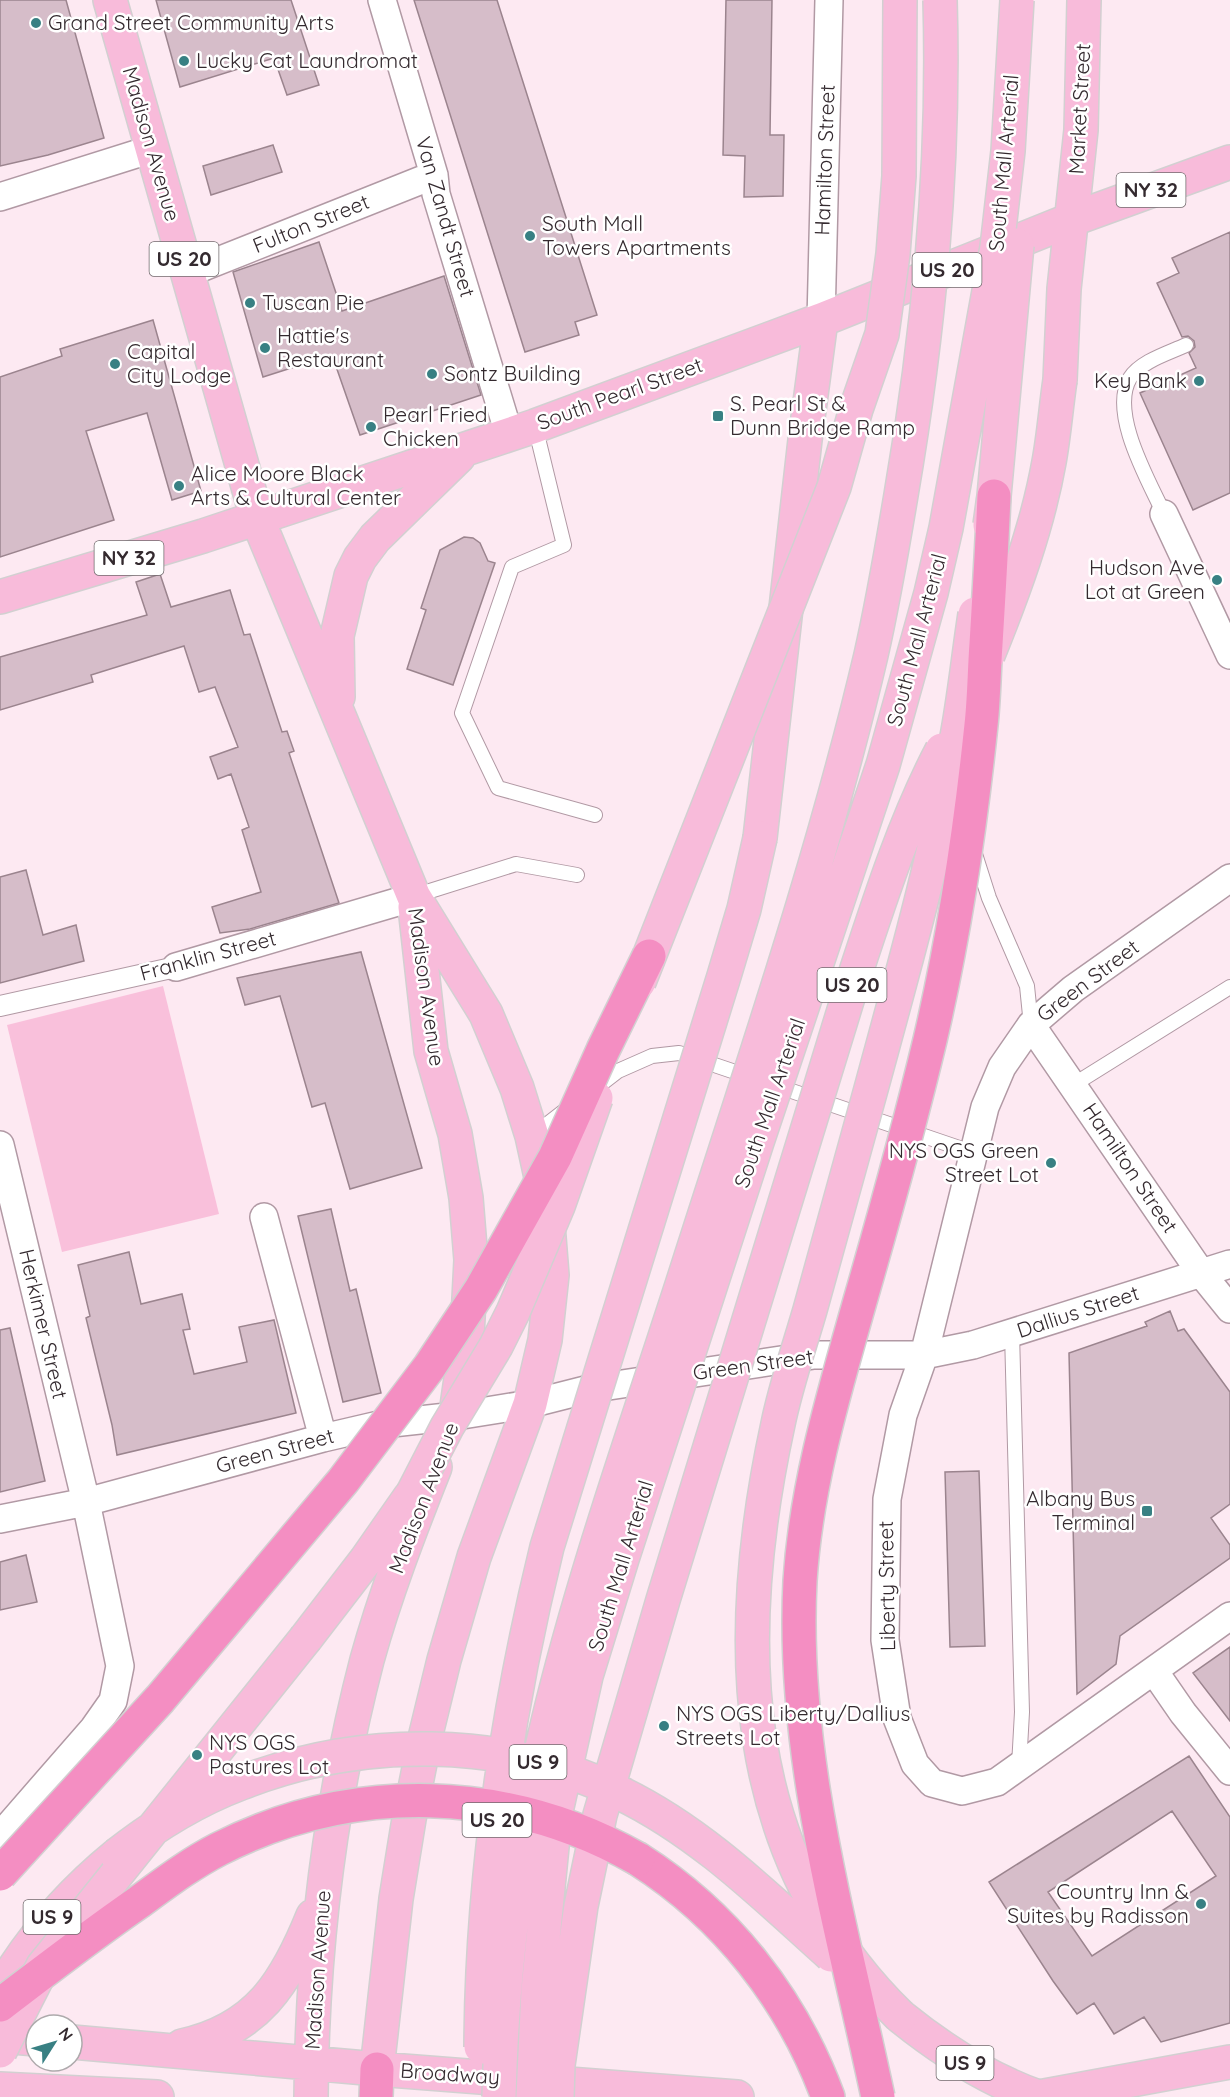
<svg xmlns="http://www.w3.org/2000/svg" width="1230" height="2097" font-family="Quicksand,sans-serif">
<style>
.green{fill:#f9c0db}
.building{fill:#d6bdc9;stroke:#9b848e;stroke-width:1.5;fill-rule:evenodd}
.lines{fill:none;stroke-linecap:round;stroke-linejoin:round}
.service-casing{stroke:#b199a4;stroke-width:16}
.pedestrian-casing{stroke:#b199a4;stroke-width:22}
.minor-casing{stroke:#b199a4;stroke-width:30}
.primary-casing{stroke:#d2d0d1;stroke-width:36}
.motorway-casing{stroke:#d2d0d1;stroke-width:36}
.service{stroke:#fff;stroke-width:14}
.pedestrian{stroke:#fff;stroke-width:20}
.minor{stroke:#fff;stroke-width:27}
.primary{stroke:#f8bbda;stroke-width:33}
.motorway{stroke:#f48ec2;stroke-width:33}
.primary-bridge-casing{stroke:#d2d0d1;stroke-width:36;stroke-linecap:butt}
.motorway-bridge-casing{stroke:#d2d0d1;stroke-width:36;stroke-linecap:butt}
.primary-bridge{stroke:#f8bbda;stroke-width:33}
.motorway-bridge{stroke:#f48ec2;stroke-width:33}
.poi-dot{fill:#388083;stroke:#fff;stroke-width:2}
.labels{text-anchor:middle;stroke-width:5;stroke-linejoin:round;paint-order:stroke}
.shield{fill:#fff;stroke:#716a6d;stroke-width:1.5}
.shield-label{font-size:20px;font-weight:bold;fill:#342a2f}
.poi-label{font-size:21px;fill:#342a2f;stroke:#fff;text-anchor:start}
.street-label{font-size:21px;fill:#342a2f;stroke:#fff}
</style>
<rect width="100%" height="100%" fill="#fde9f2"/>
<path class="green" d="M163,986L219,1214L62,1252L7,1025Z"/>
<path class="building" d="M0,0H66L104,138L48,155L0,166Z
M156,0H291L319,85L287,95L274,58L180,87Z
M414,0H497L597,315L575,322L579,335L525,352Z
M726,0H772L770,135H784L783,196L744,197L745,156L723,155Z
M273,145L282,172L211,195L203,166Z
M1230,232V493L1193,510L1140,393L1196,368L1189,353L1195,347L1194,341L1188,336L1182,337L1157,283L1179,273L1172,258Z
M319,242L342,311L444,276L481,395L360,435L332,355L263,377L233,272Z
M153,320L201,491L172,500L147,413L86,431L114,520L0,557V377L62,356L60,349Z
M464,537L473,538L480,543L488,561L495,563L453,685L407,669L426,610L421,608L440,550Z
M160,574L171,607L230,590L244,635L250,634L282,732L287,731L294,751L289,753L339,903L250,929L220,933L212,907L261,892L242,830L249,827L231,774L218,779L210,757L238,747L215,687L199,692L184,646L91,675L93,682L0,710V657L147,615L136,582Z
M26,870L43,935L76,925L84,961L0,983V877Z
M361,952L422,1168L350,1189L325,1103L312,1107L280,996L245,1005L237,978Z
M331,1209L350,1291L356,1289L381,1393L343,1402L298,1216Z
M129,1252L141,1304L182,1294L190,1329L183,1330L194,1374L247,1362L239,1327L274,1320L296,1413L117,1455L112,1425L86,1318L90,1316L78,1265Z
M1170,1311L1178,1331L1184,1329L1230,1392V1504L1211,1518L1230,1545V1558L1120,1636L1116,1664L1077,1694L1069,1353L1147,1326L1145,1322Z
M10,1328L45,1481L0,1492V1330Z
M979,1471L985,1646L950,1647L945,1472Z
M26,1555L37,1602L0,1610V1562Z
M1230,1647V1721L1193,1673Z
M1189,1756L1230,1817V2023L1161,2042L1144,2017L1114,2034L1094,2003L1077,2014L1053,1981L989,1882ZM1172,1811L1216,1876L1092,1956L1048,1892Z"/>
<g class="lines">
<g class="service-casing">
<path id="service" d="M535,426L564,545L512,567L462,713L498,788L595,815
M1164,514C1149,481 1109,413 1130,378C1141,361 1169,353 1186,345
M974,851L989,898L1027,986L1031,1025
M414,896L516,864L577,875
M774,1085L974,1153
M1073,1085L1230,987
M596,1088L618,1071L652,1056L679,1053L750,1077
M532,1136L568,1108
M1012,1333L1022,1712L1019,1766"/>
</g>
<g class="pedestrian-casing">
<path id="pedestrian" d="M0,1006L176,967"/>
</g>
<g class="minor-casing">
<path id="minor" d="M382,0L434,175L436,194L509,434
M0,197L152,149
M188,273L434,175
M821,320L829,0
M1164,514L1230,655
M1230,878L1073,989L1031,1025L1002,1067L985,1107L924,1355L903,1415L887,1499L885,1640L897,1718L915,1764L932,1783L962,1791L997,1782L1230,1616
M176,967L414,897
M1031,1025L1201,1273L1230,1309
M0,1145L86,1502L120,1666L113,1701L94,1728L0,1836
M264,1217L323,1438
M0,1519L86,1502L323,1438L383,1424L456,1416L530,1404L589,1389L814,1355H924L973,1345L1230,1264
M1154,1671L1183,1713L1230,1771"/>
</g>
<g class="primary-casing">
<path id="primary" d="M110,0L257,518L414,897L486,1014L517,1088L532,1136L546,1200L552,1275L545,1340L530,1404L474,1557L444,1660L425,1738L409,1819L396,1899L377,2069
M1060,380L1064,289L1081,130L1084,0
M0,597L203,536L535,426L821,320L1073,219L1230,162
M338,697L337,636L351,576L360,558L375,538L459,456
M760,838L805,440L821,320
M415,907L431,1051L455,1134L466,1198L471,1260L467,1337L456,1413
M306,1638L366,1560L410,1497
M0,1991C31,1938 69,1894 117,1855
M900,2016C942,2050 987,2079 1038,2097
M0,2036L36,2039
M72,2042L377,2069L737,2097
M182,2046C257,2030 286,1983 313,1916
M0,2089L157,2097
M311,2097C312,1951 330,1802 367,1660C385,1595 410,1530 435,1467
M1039,2097L1230,2062"/>
</g>
<g class="motorway-casing">
<path id="motorway" d="M638,1859C726,1915 792,1999 828,2097
M376,2097L377,2069"/>
</g>
<use href="#service" class="service"/>
<use href="#pedestrian" class="pedestrian"/>
<use href="#minor" class="minor"/>
<use href="#primary" class="primary"/>
<use href="#motorway" class="motorway"/>
<g class="primary-bridge-casing">
<path id="primary-bridge" d="M990,525L994,496L1017,245
M988,655C1013,593 1037,529 1049,462C1054,435 1056,407 1060,380
M639,982L834,487L856,409L882,334L893,254L899,176L900,0
M413,1493L447,1427L496,1346L513,1312L558,1206L596,1098
M117,1855C155,1825 196,1800 241,1783C360,1736 505,1736 620,1793C701,1832 765,1896 831,1955
M900,2016C734,1854 732,1636 778,1424C786,1385 799,1348 810,1310C830,1236 851,1163 871,1089C903,971 937,852 958,731C965,692 969,653 975,614
M481,2047C482,1879 507,1710 547,1547L724,976L744,909L760,838
M0,2051L43,1966L306,1638
M499,2097C502,1971 518,1844 548,1722C586,1564 642,1411 691,1257C755,1057 823,859 871,655C883,602 892,549 901,495C929,332 945,166 940,0
M533,2097L538,1990L555,1816L586,1676L622,1559L757,1142L883,765L931,593L946,528L997,247L1008,151L1017,0
M557,2097L558,2065L581,1906L600,1815L663,1600L853,981C879,902 904,823 942,750"/>
</g>
<g class="motorway-bridge-casing">
<path id="motorway-bridge" d="M0,1874L160,1699L343,1481L430,1366L481,1289L555,1157L603,1050L649,956
M0,2005C46,1970 91,1935 139,1902C165,1883 190,1864 219,1849C353,1781 508,1785 638,1859
M878,2097C842,1927 791,1756 800,1581C806,1485 834,1393 860,1301C885,1214 909,1128 930,1040C954,937 970,831 981,725C984,698 984,671 986,644C989,595 992,545 994,496"/>
</g>
<use href="#primary-bridge" class="primary-bridge"/>
<use href="#motorway-bridge" class="motorway-bridge"/>
</g>
<g class="poi-dot">
<circle cx="36" cy="23" r="6"/>
<circle cx="184" cy="61" r="6"/>
<circle cx="530" cy="236" r="6"/>
<circle cx="250" cy="303" r="6"/>
<circle cx="265" cy="348" r="6"/>
<circle cx="115" cy="364" r="6"/>
<circle cx="432" cy="374" r="6"/>
<circle cx="1199" cy="381" r="6"/>
<rect x="712" y="410" width="12" height="12" rx="3"/>
<circle cx="371" cy="427" r="6"/>
<circle cx="179" cy="486" r="6"/>
<circle cx="1217" cy="580" r="6"/>
<circle cx="1051" cy="1163" r="6"/>
<rect x="1141" y="1505" width="12" height="12" rx="3"/>
<circle cx="664" cy="1726" r="6"/>
<circle cx="197" cy="1755" r="6"/>
<circle cx="1201" cy="1904" r="6"/>
</g>
<g class="labels">
<g class="shield">
<rect x="1116.5" y="173" width="69" height="34" rx="4.5"/>
<rect x="149.5" y="242" width="69" height="34" rx="4.5"/>
<rect x="912.5" y="253" width="69" height="34" rx="4.5"/>
<rect x="94.5" y="541" width="69" height="34" rx="4.5"/>
<rect x="817.5" y="968" width="69" height="34" rx="4.5"/>
<rect x="509.5" y="1745" width="57" height="34" rx="4.5"/>
<rect x="462.5" y="1803" width="69" height="34" rx="4.5"/>
<rect x="23.5" y="1900" width="57" height="34" rx="4.5"/>
<rect x="936.5" y="2046" width="57" height="34" rx="4.5"/>
</g>
<g class="shield-label">
<text x="1151" y="197">NY 32</text>
<text x="184" y="266">US 20</text>
<text x="947" y="277">US 20</text>
<text x="129" y="565">NY 32</text>
<text x="852" y="992">US 20</text>
<text x="538" y="1769">US 9</text>
<text x="497" y="1827">US 20</text>
<text x="52" y="1924">US 9</text>
<text x="965" y="2070">US 9</text>
</g>
<g class="poi-label">
<text x="48" y="30">Grand Street Community Arts</text>
<text x="196" y="68">Lucky Cat Laundromat</text>
<text x="542" y="231">South Mall<tspan x="542" dy="24">Towers Apartments</tspan></text>
<text x="262" y="310">Tuscan Pie</text>
<text x="277" y="343">Hattie's<tspan x="277" dy="24">Restaurant</tspan></text>
<text x="127" y="359">Capital<tspan x="127" dy="24">City Lodge</tspan></text>
<text x="444" y="381">Sontz Building</text>
<text x="1187" y="388" text-anchor="end">Key Bank</text>
<text x="730" y="411">S. Pearl St &amp;<tspan x="730" dy="24">Dunn Bridge Ramp</tspan></text>
<text x="383" y="422">Pearl Fried<tspan x="383" dy="24">Chicken</tspan></text>
<text x="191" y="481">Alice Moore Black<tspan x="191" dy="24">Arts &amp; Cultural Center</tspan></text>
<text x="1205" y="575" text-anchor="end">Hudson Ave<tspan x="1205" dy="24">Lot at Green</tspan></text>
<text x="1039" y="1158" text-anchor="end">NYS OGS Green<tspan x="1039" dy="24">Street Lot</tspan></text>
<text x="1135" y="1506" text-anchor="end">Albany Bus<tspan x="1135" dy="24">Terminal</tspan></text>
<text x="676" y="1721">NYS OGS Liberty/Dallius<tspan x="676" dy="24">Streets Lot</tspan></text>
<text x="209" y="1750">NYS OGS<tspan x="209" dy="24">Pastures Lot</tspan></text>
<text x="1189" y="1899" text-anchor="end">Country Inn &amp;<tspan x="1189" dy="24">Suites by Radisson</tspan></text>
</g>
<g class="street-label">
<text transform="translate(1080 109) rotate(-87)" y="7">Market Street</text>
<text transform="translate(151 144) rotate(74)" y="7">Madison Avenue</text>
<text transform="translate(825 160) rotate(-88)" y="7">Hamilton Street</text>
<text transform="translate(1004 163) rotate(-85)" y="7">South Mall Arterial</text>
<text transform="translate(445 217) rotate(74)" y="7">Van Zandt Street</text>
<text transform="translate(311 224) rotate(-22)" y="7">Fulton Street</text>
<text transform="translate(620 394) rotate(-20)" y="7">South Pearl Street</text>
<text transform="translate(917 640) rotate(-75)" y="7">South Mall Arterial</text>
<text transform="translate(208 956) rotate(-15)" y="7">Franklin Street</text>
<text transform="translate(1088 981) rotate(-37)" y="7">Green Street</text>
<text transform="translate(426 987) rotate(82)" y="7">Madison Avenue</text>
<text transform="translate(770 1103) rotate(-71)" y="7">South Mall Arterial</text>
<text transform="translate(1130 1168) rotate(56)" y="7">Hamilton Street</text>
<text transform="translate(1078 1312) rotate(-18)" y="7">Dallius Street</text>
<text transform="translate(43 1324) rotate(77)" y="7">Herkimer Street</text>
<text transform="translate(753 1365) rotate(-8)" y="7">Green Street</text>
<text transform="translate(275 1451) rotate(-15)" y="7">Green Street</text>
<text transform="translate(424 1498) rotate(-69)" y="7">Madison Avenue</text>
<text transform="translate(621 1566) rotate(-73)" y="7">South Mall Arterial</text>
<text transform="translate(887 1586) rotate(-91)" y="7">Liberty Street</text>
<text transform="translate(318 1970) rotate(-86)" y="7">Madison Avenue</text>
<text transform="translate(450 2074) rotate(4)" y="7">Broadway</text>
</g>
</g>
<g transform="translate(54 2043) rotate(53)"><circle r="28" fill="#ffffff" stroke="#aeaaac" stroke-width="1.5"/>
<path d="M0-4.5L10 22L0 15L-10 22Z" fill="#388083"/>
<text y="-9" font-size="16" font-weight="bold" text-anchor="middle" fill="#342a2f">N</text>
</g>
</svg>
